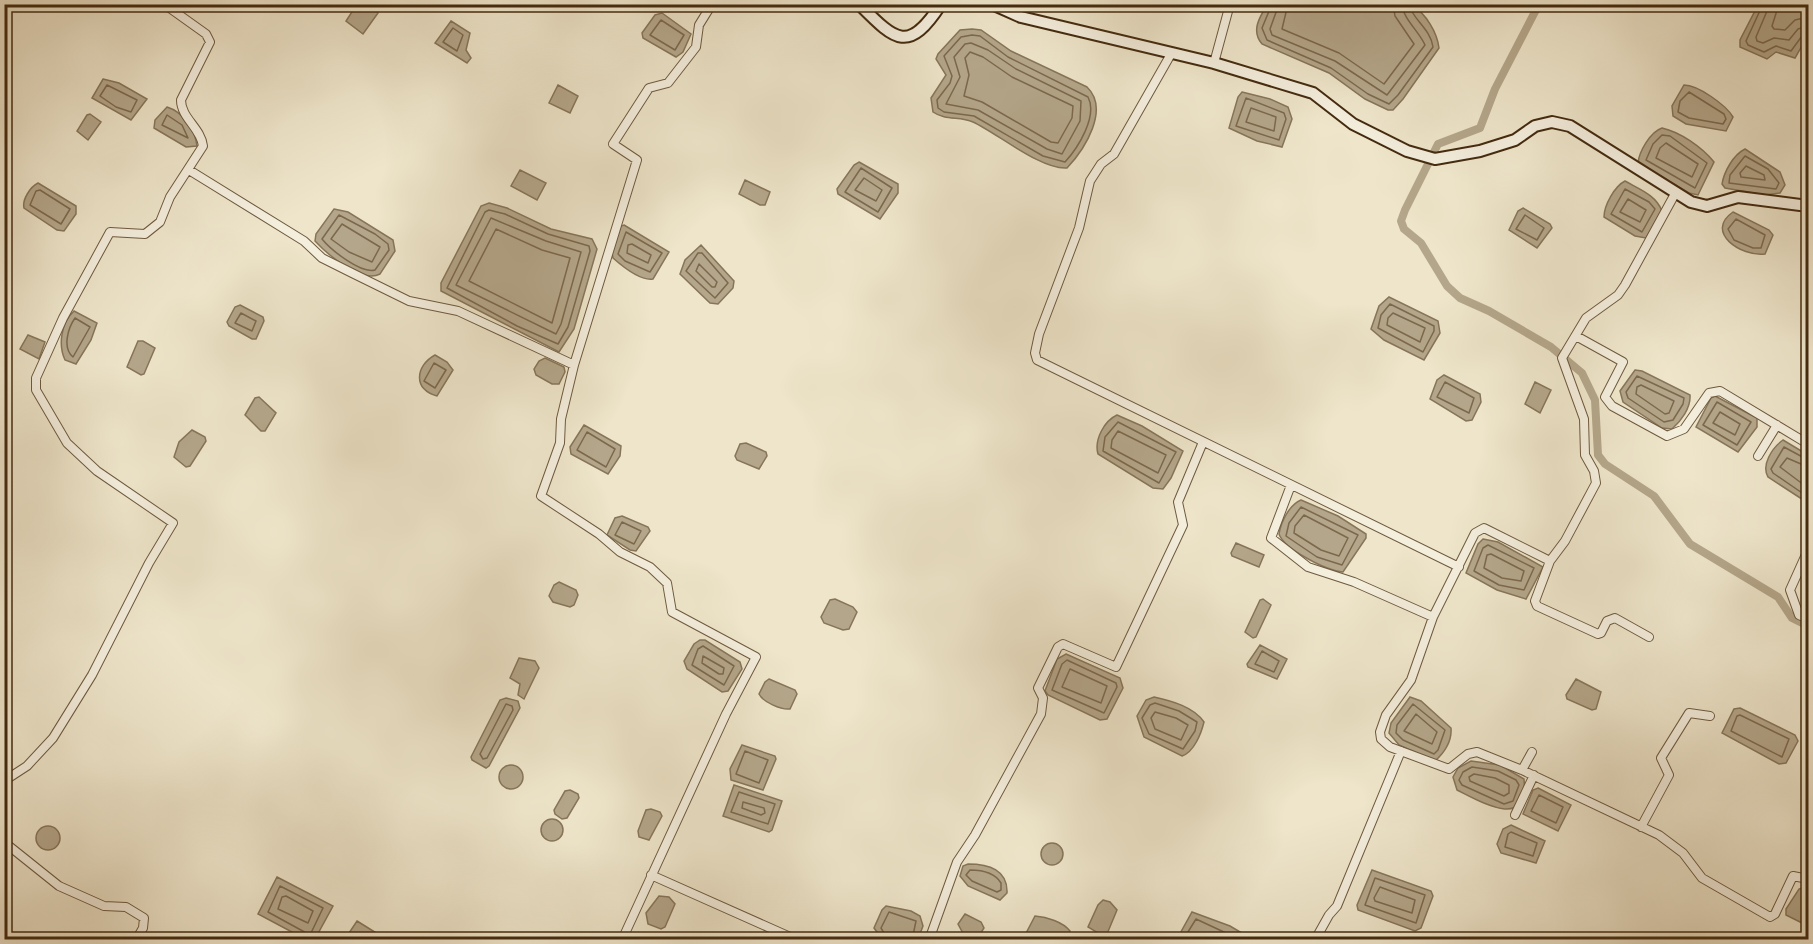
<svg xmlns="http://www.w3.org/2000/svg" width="1813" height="944" font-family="'IM FELL French Canon',serif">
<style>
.water{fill:#b4a68a;stroke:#877559;stroke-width:1.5}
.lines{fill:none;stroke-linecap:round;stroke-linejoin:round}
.shore{stroke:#7c684c;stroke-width:1.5}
.canal{stroke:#b4a68a;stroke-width:8}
.minor-casing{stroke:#6e5a3e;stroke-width:10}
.secondary-casing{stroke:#442b0f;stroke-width:14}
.minor{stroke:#f4eedd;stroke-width:8}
.secondary{stroke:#f4eedd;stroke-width:10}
</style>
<rect width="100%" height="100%" fill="#eee5ca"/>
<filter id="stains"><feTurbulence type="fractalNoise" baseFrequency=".00333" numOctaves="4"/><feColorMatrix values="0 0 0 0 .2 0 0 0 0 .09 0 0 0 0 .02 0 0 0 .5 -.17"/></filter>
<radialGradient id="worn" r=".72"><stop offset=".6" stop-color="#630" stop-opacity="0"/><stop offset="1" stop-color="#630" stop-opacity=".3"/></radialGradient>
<path class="water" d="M357,4L372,5L378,13L363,34L346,21Z
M1267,5H1412C1426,14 1437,32 1439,48L1403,99L1393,110H1388L1365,99L1329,73L1262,44C1251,31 1259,18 1267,5Z
M1758,5H1808V35L1795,58L1776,52L1767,59L1740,47V40Z
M662,13L691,34L683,52L676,57L643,38L642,33L655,15Z
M451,21L470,33L466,50L471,58L467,63L435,43Z
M972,29L981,30L1011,51L1087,87C1110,109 1085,149 1067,168C1041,170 997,133 973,122C959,116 946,121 933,112L931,98L946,75L936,59L938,54L960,30Z
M103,79L119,83L147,99L131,120L92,98Z
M558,85L578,96L570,113L549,103Z
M1684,85C1698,85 1726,105 1733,117L1726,131L1686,124L1673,116L1672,106Z
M1242,92L1270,99L1288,107L1292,119L1282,147L1257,141L1229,128L1238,97Z
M167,107C183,112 195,129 197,146L186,147L154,128L155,120Z
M90,114L101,122L88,140L77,131L87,115Z
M1662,128C1680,132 1702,147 1714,162L1698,195L1689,193L1638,163C1639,152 1650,132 1662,128Z
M1745,149L1780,172L1785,185L1780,193L1765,195L1725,188L1722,184C1724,172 1733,155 1745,149Z
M859,162L898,184V193L880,219L838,194L837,189L854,165Z
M520,170L546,183L537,200L511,186Z
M745,180L770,192L765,205H760L739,194Z
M1625,181C1639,189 1656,195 1662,211L1646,238L1635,236L1604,217C1604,205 1615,186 1625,181Z
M38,183L76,206V214L64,231L57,230L24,208C22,200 30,187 38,183Z
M489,203L507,208L551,229L592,239L597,249L574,329L559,352L441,291V283L481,206Z
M1523,208L1550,224L1552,228L1537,248L1509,230L1518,211Z
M334,209L348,212L393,240L395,251L380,274C362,284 327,254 315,241L316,234Z
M1733,212L1769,230L1773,235L1765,254C1741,257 1704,232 1733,212Z
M624,225L669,252L653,279C640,281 622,266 613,258L612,253L621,226Z
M701,245L734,281L733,288L718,304L710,303L680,274L685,260Z
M1389,297L1438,321L1440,333L1424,360L1384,340L1371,329L1379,306Z
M240,305L263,317L264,321L256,339H252L229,326L227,322L235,307Z
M74,311L97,323L91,340L76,364L65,360C58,345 61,323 74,311Z
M28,335L45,342L39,359L20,349Z
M138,341H143L155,348L144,374L141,375L127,367Z
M435,355L447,362L453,370L437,396C413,390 415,366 435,355Z
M545,358L564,367L565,372L559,384H552L536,375L534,369L539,361Z
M1635,370L1642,371L1690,395C1691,408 1681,421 1672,429L1662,428L1623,402L1620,391Z
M1444,375L1480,394L1481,402L1472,420L1466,421L1430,399L1437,380Z
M1535,382L1551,390L1540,413L1525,404Z
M1715,396L1757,418V427L1738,452L1696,427L1711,398Z
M259,397L276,413L265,431H261L245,415L255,398Z
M1117,415L1142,426L1183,451L1171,478L1163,489L1153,488L1098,454C1094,440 1104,421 1117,415Z
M584,425L621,446L620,456L608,474L571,454L570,447Z
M192,430L205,437L206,441L190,466L186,467L174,457L179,442Z
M1783,440L1808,455V503L1768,477C1761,465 1772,448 1783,440Z
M746,443L766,452L767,456L759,469L737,460L735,456L740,444Z
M1301,500L1338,516L1366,534V538L1343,572C1327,571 1284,549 1279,534C1281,522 1289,505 1301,500Z
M622,516L648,527L650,531L636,551L630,550L607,535L615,518Z
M1483,539L1498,542L1543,567L1526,599L1497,590L1466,573L1478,544Z
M1236,543L1264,555L1259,567L1232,556L1231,553Z
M559,582L576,590L578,595L574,605L570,607L553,602L549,596L554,585Z
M835,599L853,607L857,612L849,629L843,630L824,623L821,617L830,600Z
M1263,599L1271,605L1256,637L1253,638L1245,632L1260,600Z
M700,640H705L740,662L742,669L728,691L722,692L687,669L684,661L694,644Z
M1260,645L1287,659L1277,679L1248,667L1247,664Z
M1066,654L1120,678L1123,688L1107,719L1100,720L1048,695L1045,691L1057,659Z
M519,658L535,661L539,668L524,699L518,695L520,684L510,678Z
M769,679L795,690L797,694L790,709C781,710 763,702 759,694L765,682Z
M1576,679L1601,692L1596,709L1592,710L1567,699L1566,695Z
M1154,697C1172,701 1194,707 1204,722C1201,734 1194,752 1182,756L1144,737L1137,716L1146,700Z
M1410,697L1421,701L1451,728C1452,741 1445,752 1435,761L1399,745L1389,733L1391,723Z
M506,698L518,701L520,708L489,766L486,768L472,760L471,757L500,700Z
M1740,708L1795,735L1798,741L1786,763L1779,764L1722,733L1734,709Z
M742,745L775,756L776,759L763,790L731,780L730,769Z
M1471,761L1500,765L1524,779C1529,831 1481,802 1457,790L1453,777L1458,768Z
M499 777a12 12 0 1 1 24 0a12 12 0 1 1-24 0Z
M734,785L782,801L772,830L769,832L723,816Z
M1538,788L1571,805L1558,831L1523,814L1533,790Z
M570,790L578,794L579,798L567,818L562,819L555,814L554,810L565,791Z
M651,809L660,812L662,816L649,840L639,837L638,831L646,810Z
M541 830a11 11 0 1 1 22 0a11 11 0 1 1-22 0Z
M1511,825L1545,841L1536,863L1501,853L1497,844L1503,829Z
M36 838a12 12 0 1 1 24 0a12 12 0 1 1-24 0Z
M1041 854a11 11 0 1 1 22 0a11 11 0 1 1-22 0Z
M968,864C989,864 1008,870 1007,893L1000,900L968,886L960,876L963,866Z
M1372,870L1431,891L1433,896L1421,928L1415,931L1358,910L1357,905Z
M277,877L333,906L315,939H305L258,914Z
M1804,887L1808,890V926L1786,915V909L1799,889Z
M659,896L669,897L675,904L665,927L661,929L648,924L646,913Z
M1103,900L1110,902L1117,910L1107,934L1103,936L1088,927L1098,905Z
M886,906L911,911L920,916L923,926L918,939C902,940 883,943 874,928L882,910Z
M1192,912L1230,926L1252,939H1177Z
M965,914L981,922L984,928L977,939L964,935L958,924Z
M1035,916C1047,917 1063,922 1070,931L1068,939H1023Z
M357,921L386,939H345Z"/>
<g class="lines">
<path class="shore" d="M1272,4L1262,28L1267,40L1331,68L1368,94L1389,104L1398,95L1433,47C1431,29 1411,18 1409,4
M1279,4L1270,29L1272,35L1335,61L1387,95L1425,45C1419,31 1403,19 1402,4
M1288,4L1282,29L1339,53L1384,84L1414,44L1395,16L1393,4
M1763,4L1746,41L1748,45L1764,52L1776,46L1791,51L1802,36L1808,34
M1770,4L1756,37L1757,41L1763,43L1774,38L1789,40L1798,29L1808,26
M1779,4L1772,26L1774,29L1785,30L1795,20L1808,17
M661,20L684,35L675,50L650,35Z
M453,28L463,35L457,51L443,42Z
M972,35L980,36L1008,57L1088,97C1098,116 1078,148 1065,162L1043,156L974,116L944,112L938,108L937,100L950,83L952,76L944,56L961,37Z
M971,43L988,50L1016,69L1081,101L1080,121L1062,154L1047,149L978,110L946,104L960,77L954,57L965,44Z
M970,52L983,57L1012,77L1073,106L1072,118L1058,143L1051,142L982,102L964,96L969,75L965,58Z
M107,85L137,100L131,112L116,107L100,96Z
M1689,92L1724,114L1726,119L1723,124L1689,118L1678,112L1680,101Z
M1246,98L1284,113L1286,119L1279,140L1236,126Z
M1251,108L1276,117L1274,131L1246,122Z
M167,115L182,125L188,138L162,125Z
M1662,135L1670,136L1707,163L1695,188L1646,160L1653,144Z
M1666,143L1698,164L1692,177L1656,158L1660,148Z
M1745,156L1768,169L1779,183L1776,189L1729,183L1730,175Z
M1746,166L1764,175L1765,180L1741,177L1740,173Z
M861,168L892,188L878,212L845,192Z
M864,178L882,190L876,201L855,190Z
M1625,189L1649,202L1655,209L1642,232L1611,214Z
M40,190L70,209L61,224L30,205L36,191Z
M1628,199L1646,210L1640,222L1620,212Z
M489,210L505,214L548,234L589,246L590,251L568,327L558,344L517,326L447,288L485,212Z
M339,215L375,234L388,244L389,250L375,270C361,274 331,250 322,239Z
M1525,215L1544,228L1537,240L1516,229Z
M491,218L546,241L581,252L561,324L556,334L456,285Z
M1736,219L1765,235L1761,248H1753L1734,240L1728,229Z
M342,224L380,247L372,262L349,252L331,239Z
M496,229L542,250L570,258L552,323L469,281Z
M626,232L662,253L650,272L625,261L618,254Z
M632,244L651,255L648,263L627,253L628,245Z
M702,253L728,283L715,298L686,271L698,253Z
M699,264L717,282L715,287H712L696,271Z
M1390,304L1434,326V331L1423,352L1378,328L1381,315Z
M241,313L256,321L252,331L235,323Z
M1393,313L1425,328L1420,342L1387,325L1388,318Z
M75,318L90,327L73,357C62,348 68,328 75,318Z
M434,363L446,370L435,388L424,381Z
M1637,376L1684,398L1683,404L1673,420L1664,422L1628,398L1626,392Z
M1445,382L1474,398L1469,413L1437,397Z
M1641,385L1674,401L1669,413L1665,414L1636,394L1637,387Z
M1717,402L1751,422L1737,445L1703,425Z
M1720,412L1740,424L1735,435L1713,423Z
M1118,422L1176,452L1159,483L1103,451L1105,437Z
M1118,431L1166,455L1158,473L1111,448L1112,440Z
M587,432L615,449L606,467L577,450Z
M1808,460L1784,447L1771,469L1773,473L1808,497
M1808,467L1787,458L1780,467L1808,488
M1301,507L1358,535L1342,565L1317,557L1286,536L1289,523Z
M1304,515L1348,538L1339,556L1321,550L1294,533L1295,526Z
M622,522L641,531L634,544L615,535Z
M1488,545L1534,568L1524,590L1499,585L1474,571L1483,548Z
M1491,554L1524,571L1521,581L1502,578L1484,568L1487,555Z
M703,646L734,666L724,685L692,665L698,649Z
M1262,651L1279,661L1274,672L1255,664Z
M703,656L724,668L723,674H719L702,663Z
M1067,660L1116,683L1117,687L1104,713L1052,690L1062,664Z
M1070,669L1107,686L1101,703L1062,687Z
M1155,703L1179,711L1197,722L1195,731L1183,749L1149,734L1142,718L1150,705Z
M506,704L512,706L513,710L487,758L483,759L480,754Z
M1413,704L1445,730L1438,750L1434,754L1403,740L1396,733L1397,725Z
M1155,712L1176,718L1188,725L1181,740L1155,729L1151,718Z
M1416,714L1437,732L1432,744L1404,731Z
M1740,715L1789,739L1782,757L1731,731L1737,716Z
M745,751L768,760L759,783L736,774Z
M1472,767L1498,771L1516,780L1519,785L1513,801L1504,804L1462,785L1459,780L1463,772Z
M1474,774L1495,778L1509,785V793L1504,796L1470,781L1469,777Z
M739,792L775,804L768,824L731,812Z
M1539,795L1563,807L1556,823L1531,811Z
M743,802L764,808L765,813L761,815L742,808Z
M1511,832L1537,843L1533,856L1505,847L1508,834Z
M970,870C982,870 995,873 1001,883V890L997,892L972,881L966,875Z
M1375,878L1425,895L1416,923L1365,905Z
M280,886L323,908L310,935L268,912Z
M1380,887L1415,900L1412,913L1375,901L1374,898Z
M286,896L313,911L308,923L278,909L282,897Z
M888,940L881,928L889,912L916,921L912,940
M1183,940L1196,919L1241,940"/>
<path class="canal" d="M1539,4L1495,89L1480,128L1438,144L1405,210L1401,221L1404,229L1421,243L1447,286L1460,298L1489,311L1551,347L1582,373L1595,400L1598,455L1605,464L1654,496L1690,544L1778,597L1792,618L1808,626"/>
<g class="minor-casing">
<path id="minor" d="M1171,54L1114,154L1101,164L1090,181L1079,228L1039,334L1035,353L1037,360L1459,567
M1214,63L1230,4
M189,170L304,241L322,258L352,273L409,301L458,311L574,365L637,160L613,144L649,88L668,83L696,47L699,25L712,4
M1576,336L1623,362L1605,397L1612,406L1667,436L1684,429L1709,393L1720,391L1808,444
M574,365L561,419L560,443L541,496L599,534L620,552L650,567L667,583L672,612L756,657L726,714L622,940
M1758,456L1777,425
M1291,485L1271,538L1308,567L1354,582L1433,617
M1808,550L1790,590L1799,615L1808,619
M1550,561L1535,601L1537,606L1598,634L1601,633L1607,621L1615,618L1649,637
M1532,752L1522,770L1477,752L1468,754L1449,769L1390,747L1381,739L1380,732L1386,715L1411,680L1433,617L1475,533L1484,528L1550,561L1565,541L1596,483L1594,471L1585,455L1584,419L1562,358L1586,318L1618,295L1625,285L1676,192
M1522,770L1659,835L1683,853L1702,878L1770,917L1775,914L1793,876L1808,879
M4,781L27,766L53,738L92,675L149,563L173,523L97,471L67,443L36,390V378L63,318L110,232L145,234L160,222L170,197L203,146C201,128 181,118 181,100L210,42L206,34L164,4
M1515,815L1534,775
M1641,827L1669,775L1661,758L1689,713L1710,716
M4,842L59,886L104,906L126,907L144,918L143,928L136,940
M651,875L797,940
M929,940L957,862L975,835L1041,714L1043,698L1038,688L1058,647L1063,644L1116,667L1183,525L1178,502L1203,442
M1315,940L1329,915L1337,906L1401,751"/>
</g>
<g class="secondary-casing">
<path id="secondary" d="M859,4C895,40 908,55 941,4
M992,4L1021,17L1214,63L1313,93L1353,124L1407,151L1435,159L1480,151L1515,140L1535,126L1552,122L1570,126L1691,202L1707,206L1738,197L1808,206"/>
</g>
<use href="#minor" class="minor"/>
<use href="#secondary" class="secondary"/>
</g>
<rect width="1813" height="944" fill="none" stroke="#eee5ca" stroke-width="24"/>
<rect x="6" y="6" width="1801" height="932" fill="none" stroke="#442b0f" stroke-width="3"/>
<rect x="12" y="12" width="1789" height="920" fill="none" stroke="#442b0f" stroke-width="1.5"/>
<rect width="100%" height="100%" filter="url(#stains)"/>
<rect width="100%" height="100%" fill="url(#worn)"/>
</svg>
